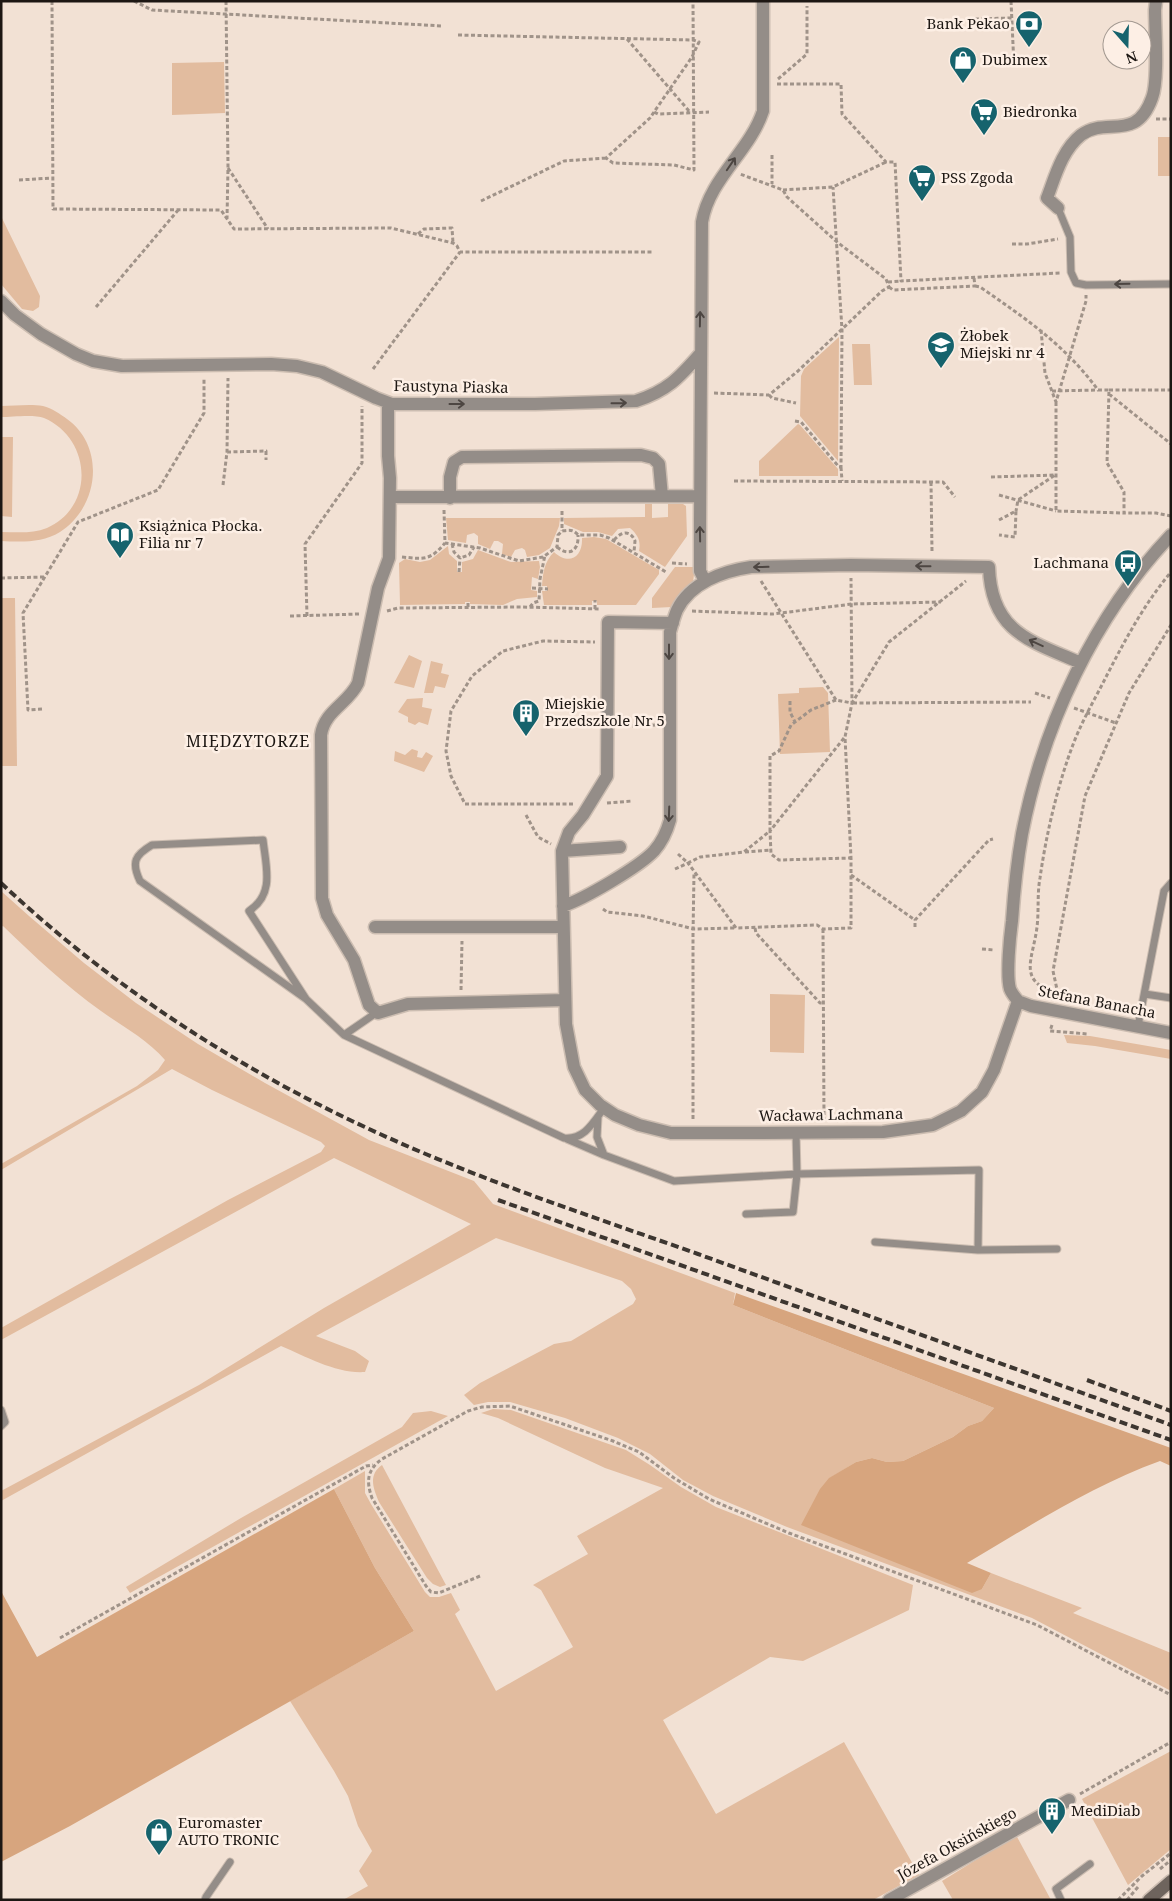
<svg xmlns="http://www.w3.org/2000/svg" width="1172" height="1901" font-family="'Noto Serif',serif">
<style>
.green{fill:#e2bc9f}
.forest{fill:#d7a57e}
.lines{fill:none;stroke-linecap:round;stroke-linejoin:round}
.service-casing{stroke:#ccbdb1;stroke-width:9}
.minor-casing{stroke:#ccbdb1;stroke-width:15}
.secondary-casing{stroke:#ccbdb1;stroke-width:15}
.path{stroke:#a09389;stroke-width:3;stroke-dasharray:4 2.5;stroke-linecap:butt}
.service{stroke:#948d88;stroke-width:7}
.minor{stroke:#948d88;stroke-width:12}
.secondary{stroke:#6e645d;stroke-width:12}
.rail{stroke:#3d3630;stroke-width:4;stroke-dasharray:8 4;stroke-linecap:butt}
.oneway{stroke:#4d4642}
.labels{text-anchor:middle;stroke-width:5;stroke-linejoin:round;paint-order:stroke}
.poi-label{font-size:15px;fill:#1d1713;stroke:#fdefe5;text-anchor:start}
.street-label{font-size:15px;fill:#1d1713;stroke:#fdefe5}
.neighbourhood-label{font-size:16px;letter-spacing:1px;fill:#1d1713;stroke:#fdefe5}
</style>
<rect width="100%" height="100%" fill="#f2e1d4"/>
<path class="green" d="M224,62L225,113L172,115V63Z
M1158,137H1171V176H1158Z
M1,216L40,296L39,307L33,311L22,309L1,284Z
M839,337L838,461L800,416L801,376L804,369Z
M852,344H870L872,385H854Z
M1,406C14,406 30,404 43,406C52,408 60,414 67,419C106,447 99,507 60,532C42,543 22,542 1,541V532C17,532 32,534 47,528C96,506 91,438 44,418C34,414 12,417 1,417Z
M798,424L800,425L838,469V476H759V461Z
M1,437H13L12,517L1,516Z
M645,504H652V518L668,517V504H683L686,506L687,536L665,567L639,551C641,541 638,535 630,528L618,529L612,536L598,532H583L564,524V518L645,517Z
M446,518H560L559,526L550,548L539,555L527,557L525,550L522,548L515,550L511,557L502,554L503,544L498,541H494L490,549L478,544V536L474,533L467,535L466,543L448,540Z
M594,537L606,539L659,570V574L636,605H597V601H592V605H544L542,591H547V586H542C543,573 544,562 554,552C569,566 583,557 582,538Z
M448,546L449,554L457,561V572H462V562L473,559L478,550L511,562L539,561L540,567L538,579L532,577L531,590L537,591V597L517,599L503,605L470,604V602H465V604L400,605L399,563L405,559L420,562L430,560Z
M675,567H695L693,582L676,599L672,607L652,608V598Z
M1,598H15L17,766H1Z
M409,655L422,661L414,688L394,683Z
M431,661L443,664L441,673L449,675L445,688L435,686L433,693H424Z
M823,687L828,693L830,752L780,754L778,694L799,693V688Z
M423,698L422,707L432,709L428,725L419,722L415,725L408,722V717L398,712L407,699Z
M412,749L418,751L417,757L422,758L426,752L433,756L424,772L394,761L395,751L405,755Z
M1,891L29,916L84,963L136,1003L198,1044L265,1083L369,1140L474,1181L493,1204L735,1293L733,1305L994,1408L982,1421L968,1426L953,1437L903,1461L887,1462L872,1458L856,1462L830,1478L982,1589L991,1573L1082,1608L1073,1613L1171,1653V1691L1032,1618L787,1527L713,1496L683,1480L650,1454L618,1438L565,1418L510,1402H488L474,1405L464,1395L480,1383L554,1344L571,1341L633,1304L636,1299L631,1289L622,1281L496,1238L316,1336L355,1351L369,1361L365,1372C337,1374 307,1357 281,1346L1,1501V1491L199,1385L324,1308L471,1224L334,1158L1,1340V1328L228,1200L321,1152L325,1146L321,1142L212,1090L172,1069L1,1170V1164L137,1086L158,1070L165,1060C147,1039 123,1027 101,1011C66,986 35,957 3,926L1,927Z
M770,994L805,995L804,1053L770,1052Z
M1064,1035L1090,1036L1171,1050V1059L1095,1046L1067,1043Z
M493,1409L511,1410L626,1450L650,1465L681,1487L716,1507L913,1585L909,1610L803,1661L770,1657L663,1720L716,1814L844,1742L919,1875L873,1900H343L368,1886L359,1871L372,1851L358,1826L348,1796L334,1771L290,1701L414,1631L375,1568L334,1489L365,1471V1493L371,1504L425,1592L430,1597H439L451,1593L460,1610L455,1614L496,1691L573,1647L541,1590L533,1585L588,1554L577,1536L663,1488L605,1468L498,1418L481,1413Z
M431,1411L448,1416L130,1593L126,1587L241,1518L402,1427L413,1413Z
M382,1465L446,1585L440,1587L433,1584L427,1578L379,1502C373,1488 368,1475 382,1465Z
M1171,1751V1849L1128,1885L1082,1799Z
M1016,1835L1051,1900H953L942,1881Z"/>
<path class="forest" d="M736,1293L1171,1448V1466L1160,1461C1091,1486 1030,1526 967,1563L991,1573L982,1589L972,1593L801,1525L820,1489L829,1478L856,1462L872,1458L887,1462L903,1461L953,1437L968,1426L982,1421L994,1408L733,1305Z
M334,1489L375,1568L414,1631L70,1826L1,1862V1591L37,1657Z"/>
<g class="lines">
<g class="service-casing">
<path id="service" d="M1058,208L1070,237L1071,272L1076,283L1086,285L1171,284
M1145,994L1171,998
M306,999L249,911C275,894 266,867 263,840L152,845C135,855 131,862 140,881L306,999L344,1035L376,1013
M1138,1026L1164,891L1171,883
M344,1035L564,1138C584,1140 593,1123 604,1108
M567,1139L604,1155L597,1137L598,1117
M604,1155L674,1181L797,1174L796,1133
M746,1214L793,1212L797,1174L979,1170L978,1250L1057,1249
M875,1242L978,1250
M1,1410L5,1422L1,1426
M205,1900L206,1897L230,1862
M1061,1900L1056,1889L1090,1864"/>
</g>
<g class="minor-casing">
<path id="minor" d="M1058,208L1047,198C1055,177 1062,150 1081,135C1106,116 1136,143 1152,98C1159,80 1155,31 1155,10L1156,1
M1,301L15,315L41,334L76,354L93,361L122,366L271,364L297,366L322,372L376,398L392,404H535L636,401C667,391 679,378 700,354
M388,403V456L390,478L389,558L378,588L358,683C349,703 324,711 321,735L322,898L327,915L354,960L369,1005L378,1013L408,1004L565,1000
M390,497L700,496
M450,498V477L454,462L462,457L641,455L653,458L659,464L662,496
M1171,535C1094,616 1043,725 1022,834C1017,862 1014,892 1012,921C1010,936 1006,975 1010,989C1012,994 1015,997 1018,1001L1031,1006L1171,1033
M705,581L700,571V522L702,222C709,179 750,151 763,111V1
M620,847L562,851L566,1024L574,1067L585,1090L600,1105L615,1115L639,1125L671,1133H764L883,1132L933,1125L961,1111L982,1092L994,1070L1018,1001
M562,851L569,832L583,815L607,776L608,622L673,623
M563,906C584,899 639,867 654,851C662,842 667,831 670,820V632C672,625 674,617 677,610C690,583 723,571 751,567L851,565L989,567C991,632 1030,641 1081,663
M375,927H563
M889,1900L1069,1800"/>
</g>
<g class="secondary-casing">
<path id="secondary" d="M1149,1900L1171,1881"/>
</g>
<path class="path" d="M52,1L53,209L221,210L234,229L391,228L453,243L457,246L460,252H653
M134,1L152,10L443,26
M226,1L228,167L227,219
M1011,1L1014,66
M975,19L1012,18
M458,35L693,40L699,42L692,57L654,112L658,114L709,112
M627,39L689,111
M778,79L807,54V6
M777,84H841L842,114L886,162H895L901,281L1060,273
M654,112L650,118L606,158L613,163L674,165L694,170L693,1
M1156,119H1171
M772,155V184
M228,168L268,229
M19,180L53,178
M783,190L833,187L886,162
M481,201L564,161L606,158
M418,234L424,229L452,228L453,243
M1012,244H1027L1058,239
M888,282L901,281
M975,286L980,287C1025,318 1065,345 1098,390H1109L1107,463L1124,492V513H1156L1171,516
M889,287L893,290L975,286L974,278
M96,307L179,209
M1041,330L1045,373L1056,402L1086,301V295
M373,369L460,252
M1109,390H1171
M1052,391L1097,390
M714,393L769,395L798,371L882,291L889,287L886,279L837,242L787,197L783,190L740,174
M1109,394L1171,444
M769,395L772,398L796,403
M1056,402V511L1124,513
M795,421L801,422L839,467H841L842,330L833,187
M227,452L266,451V460
M841,467L842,481
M991,477L1055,475L1018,500L1016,511
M734,481L943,482L955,497
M931,482L932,551
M223,485L227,452L228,378
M999,495L1056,511
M444,510L445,543L480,548L519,561L543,557L557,547L558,535L562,531C569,530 573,529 578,535H600L609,538L666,572
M562,511V531
M999,520L1016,511L1015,537L999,535
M614,540C621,532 630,529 635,541L634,552
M452,544L454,552L460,558L469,555L474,547
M557,547C569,557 579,551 578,535
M402,557C424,559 430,561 445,543
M672,563L687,564
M459,572L460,558
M1,578L44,577
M761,581L836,700L852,703L889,642L966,581
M532,588L548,589
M468,607V602
M530,607L533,603L539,601L540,579L545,555
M595,609V600
M387,611L398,608L522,607L601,609
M692,611L773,614L852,604L941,602
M290,616L359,614
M307,616L305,544L362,463V406
M1035,693L1050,698
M790,701V712L795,722
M853,703L1031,702
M1074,708L1116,723
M42,709L28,710L23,613L78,522L158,490L204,413V378
M632,726L657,725
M844,738L770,831L771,854L779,860L851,858
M607,803L632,801
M573,804H465L451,776L446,751L451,711L472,676L503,651L543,641L595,642
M526,815L538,837L551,844
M745,852L771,850
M678,854L688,863L700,857L744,852L770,831V756L779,751L791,725L811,710L836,700
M675,869L688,863L736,928L817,925L823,929L851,928V858L845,737L852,703L851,578
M851,875L915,920
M603,909L607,912L643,916L694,929L735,928
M915,927V920L989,840L993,839
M755,928L756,933L820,1003H823
M823,929L824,1119
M982,949L994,950
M461,990L462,941
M1058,994C1016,981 1033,960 1037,927C1039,911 1037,894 1040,878C1046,835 1058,783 1074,742C1083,719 1096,697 1107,675C1126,638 1145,603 1171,572
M1058,994L1053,971L1085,796L1129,693L1171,625
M1052,1025L1050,1031L1088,1034
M693,1119V935L694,873
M480,1576L439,1593L431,1592L426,1586L372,1498C366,1481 367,1470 382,1459L468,1411L482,1407L510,1406L613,1441L639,1452L674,1478L709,1499L789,1533L1037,1625L1171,1695
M60,1638L366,1466L373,1465
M1080,1794L1171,1742
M1160,1869L1171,1860
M1118,1900L1142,1876L1171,1853
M1127,1900L1138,1887"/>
<use href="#service" class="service"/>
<use href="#minor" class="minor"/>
<use href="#secondary" class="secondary"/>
<path class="rail" d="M1,883C113,988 241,1071 380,1134C483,1181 591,1216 698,1254C855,1311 1013,1368 1171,1425
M498,1200L1171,1440
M1087,1380L1171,1411"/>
</g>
<defs><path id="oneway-shaft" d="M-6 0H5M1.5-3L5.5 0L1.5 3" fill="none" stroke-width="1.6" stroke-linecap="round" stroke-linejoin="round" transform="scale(1.25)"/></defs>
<g class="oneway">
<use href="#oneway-shaft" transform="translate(731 164) rotate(-56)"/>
<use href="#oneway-shaft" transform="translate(1122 284) rotate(179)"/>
<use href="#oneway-shaft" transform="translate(700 319) rotate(-89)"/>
<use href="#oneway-shaft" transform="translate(619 403) rotate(-1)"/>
<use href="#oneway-shaft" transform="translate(457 404)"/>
<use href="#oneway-shaft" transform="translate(700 534) rotate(-91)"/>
<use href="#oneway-shaft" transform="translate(923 566) rotate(-179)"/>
<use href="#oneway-shaft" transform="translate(761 567) rotate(179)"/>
<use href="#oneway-shaft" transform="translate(1036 643) rotate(-155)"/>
<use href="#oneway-shaft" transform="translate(669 652) rotate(90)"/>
<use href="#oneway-shaft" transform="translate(669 814) rotate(92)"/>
</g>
<defs>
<g id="bank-pin" transform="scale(1.4375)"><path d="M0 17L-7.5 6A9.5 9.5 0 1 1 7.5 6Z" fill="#16636d" stroke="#fdefe5"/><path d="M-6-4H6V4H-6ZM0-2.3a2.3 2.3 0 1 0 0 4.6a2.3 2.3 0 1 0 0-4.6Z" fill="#fff"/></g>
<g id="shop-pin" transform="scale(1.4375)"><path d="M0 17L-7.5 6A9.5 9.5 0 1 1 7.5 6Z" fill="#16636d" stroke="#fdefe5"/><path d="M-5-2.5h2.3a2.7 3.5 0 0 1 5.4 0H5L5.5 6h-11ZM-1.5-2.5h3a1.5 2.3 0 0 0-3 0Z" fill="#fff"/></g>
<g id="supermarket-pin" transform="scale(1.4375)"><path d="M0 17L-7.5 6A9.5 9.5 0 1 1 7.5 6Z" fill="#16636d" stroke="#fdefe5"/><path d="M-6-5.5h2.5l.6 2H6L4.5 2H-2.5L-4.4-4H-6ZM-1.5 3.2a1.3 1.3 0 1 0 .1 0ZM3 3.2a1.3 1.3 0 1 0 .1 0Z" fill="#fff"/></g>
<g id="school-pin" transform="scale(1.4375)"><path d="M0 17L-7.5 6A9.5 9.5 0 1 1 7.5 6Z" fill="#16636d" stroke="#fdefe5"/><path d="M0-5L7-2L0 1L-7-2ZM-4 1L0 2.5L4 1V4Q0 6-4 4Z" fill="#fff"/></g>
<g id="library-pin" transform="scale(1.4375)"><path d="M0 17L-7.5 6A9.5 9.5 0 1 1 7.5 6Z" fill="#16636d" stroke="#fdefe5"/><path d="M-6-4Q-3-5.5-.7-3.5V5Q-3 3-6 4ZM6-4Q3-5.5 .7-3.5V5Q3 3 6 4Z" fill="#fff"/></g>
<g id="bus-pin" transform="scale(1.4375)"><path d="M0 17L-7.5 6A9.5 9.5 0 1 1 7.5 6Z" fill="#16636d" stroke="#fdefe5"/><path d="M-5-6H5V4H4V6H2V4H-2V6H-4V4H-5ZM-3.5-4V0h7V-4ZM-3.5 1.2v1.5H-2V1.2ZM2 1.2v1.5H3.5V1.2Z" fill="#fff"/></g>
<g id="building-pin" transform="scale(1.4375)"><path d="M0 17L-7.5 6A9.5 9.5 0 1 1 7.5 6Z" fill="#16636d" stroke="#fdefe5"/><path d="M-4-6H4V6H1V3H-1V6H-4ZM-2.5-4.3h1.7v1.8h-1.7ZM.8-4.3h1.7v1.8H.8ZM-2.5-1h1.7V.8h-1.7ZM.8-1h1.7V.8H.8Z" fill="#fff"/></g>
</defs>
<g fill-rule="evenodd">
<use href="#bank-pin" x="1029" y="24"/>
<use href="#shop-pin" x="963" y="60"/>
<use href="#supermarket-pin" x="984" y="112"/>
<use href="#supermarket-pin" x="922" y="178"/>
<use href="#school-pin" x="941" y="345"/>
<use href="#library-pin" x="120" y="535"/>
<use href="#bus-pin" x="1128" y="563"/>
<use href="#building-pin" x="526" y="713"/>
<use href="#building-pin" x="1052" y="1811"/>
<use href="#shop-pin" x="159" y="1832"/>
</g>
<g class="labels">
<g class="poi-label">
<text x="1010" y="29" text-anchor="end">Bank Pekao</text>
<text x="982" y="65">Dubimex</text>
<text x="1003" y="117">Biedronka</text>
<text x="941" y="183">PSS Zgoda</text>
<text x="960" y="341">Żłobek<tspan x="960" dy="17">Miejski nr 4</tspan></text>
<text x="139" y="531">Książnica Płocka.<tspan x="139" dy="17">Filia nr 7</tspan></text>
<text x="1109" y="568" text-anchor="end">Lachmana</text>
<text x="545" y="709">Miejskie<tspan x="545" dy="17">Przedszkole Nr 5</tspan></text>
<text x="1071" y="1816">MediDiab</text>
<text x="178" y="1828">Euromaster<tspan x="178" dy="17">AUTO TRONIC</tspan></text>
</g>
<g class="street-label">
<text transform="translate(451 387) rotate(1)" y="5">Faustyna Piaska</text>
<text transform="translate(1097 1002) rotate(11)" y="5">Stefana Banacha</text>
<text transform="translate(831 1115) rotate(-1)" y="5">Wacława Lachmana</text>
<text transform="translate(957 1844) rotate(-29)" y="5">Józefa Oksińskiego</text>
</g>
<g class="neighbourhood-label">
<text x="248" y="747">MIĘDZYTORZE</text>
</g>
</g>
<rect width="1172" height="1901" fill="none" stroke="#1d1713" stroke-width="5"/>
<g transform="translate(1127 45) rotate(160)"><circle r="24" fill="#fdefe5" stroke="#a39991"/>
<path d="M0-4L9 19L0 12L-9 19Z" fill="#16636d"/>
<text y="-8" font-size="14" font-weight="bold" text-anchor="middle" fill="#1d1713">N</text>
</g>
</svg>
